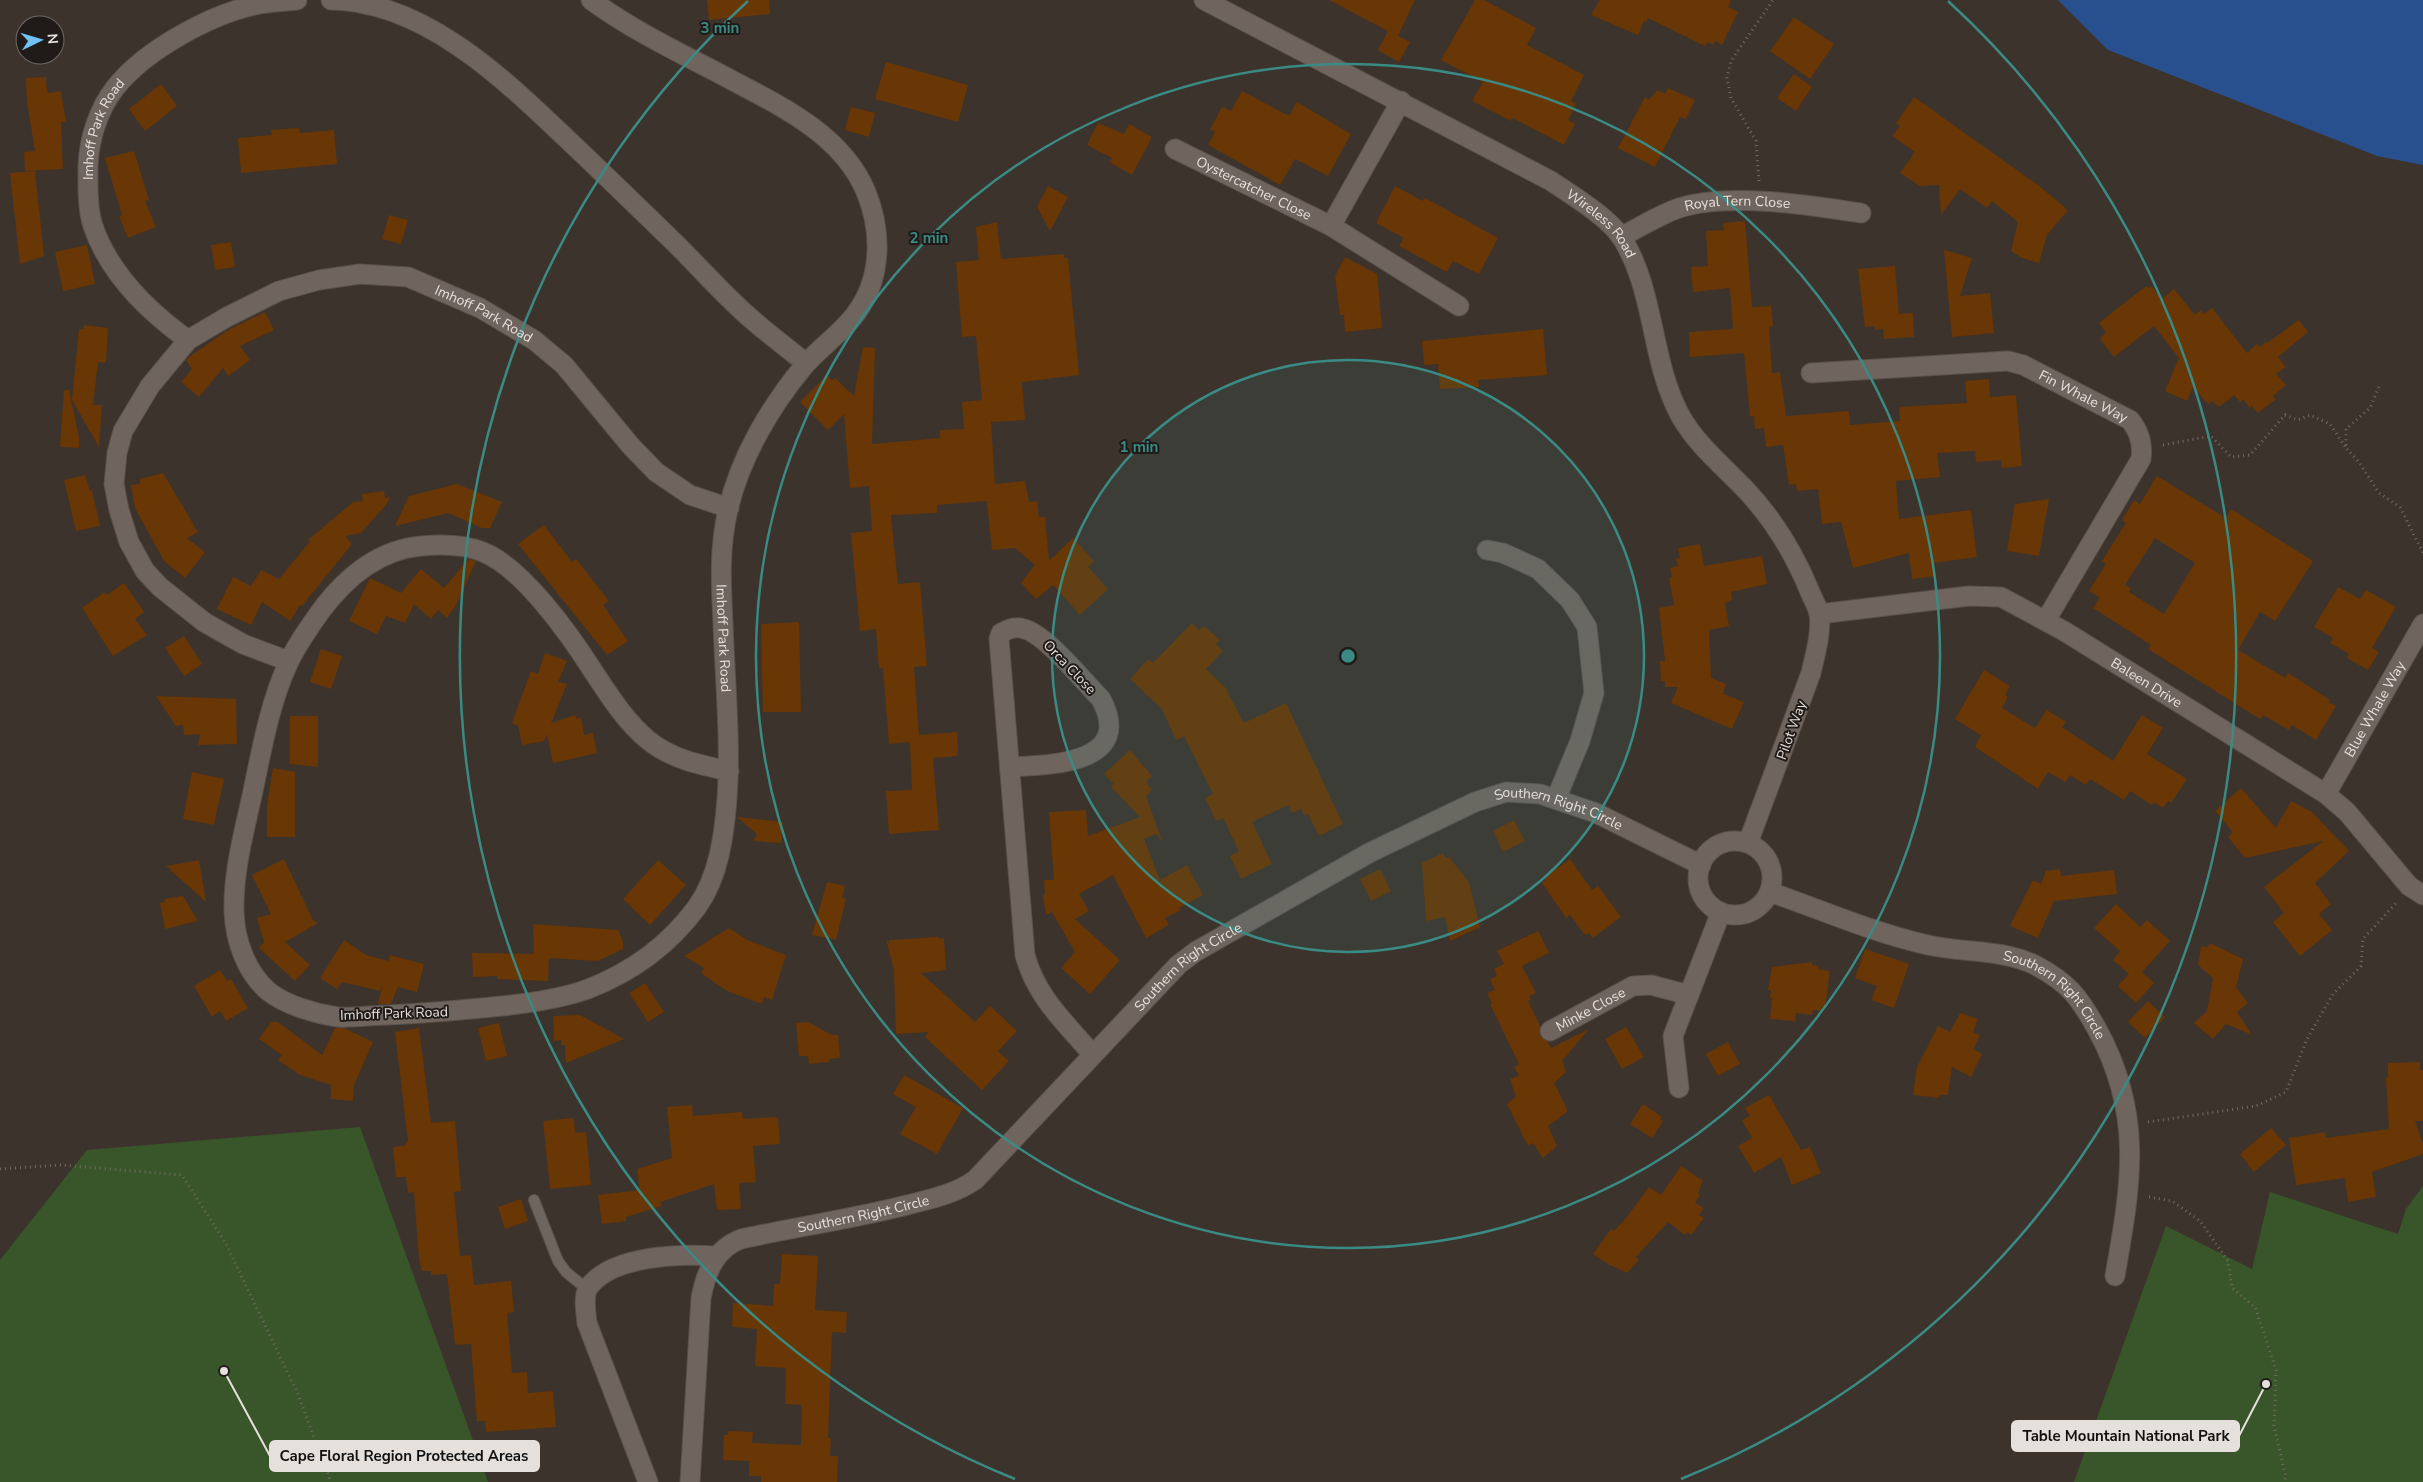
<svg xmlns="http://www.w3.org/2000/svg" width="2423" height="1482" font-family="'Nunito Sans',sans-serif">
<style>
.green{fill:#385629}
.water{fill:#28508f}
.building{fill:#693605;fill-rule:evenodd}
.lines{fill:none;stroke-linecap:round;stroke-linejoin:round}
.lane-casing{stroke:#5a514c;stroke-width:12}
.street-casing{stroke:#5a514c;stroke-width:21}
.path{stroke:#726a64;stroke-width:3;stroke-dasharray:1 4;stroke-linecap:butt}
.lane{stroke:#70655e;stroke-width:10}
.street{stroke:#70655e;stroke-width:19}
.ring{fill:none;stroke:#3a8b84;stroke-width:2.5}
.labels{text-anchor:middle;stroke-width:4;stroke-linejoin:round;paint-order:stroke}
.street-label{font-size:14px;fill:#e6e0dc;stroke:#201b18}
.centre{fill:#3a8b84;stroke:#201b18;stroke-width:2.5}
.ring-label{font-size:15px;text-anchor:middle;font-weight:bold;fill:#3a8b84;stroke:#201b18;stroke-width:4;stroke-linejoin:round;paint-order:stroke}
.leader{fill:none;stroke:#e6e0dc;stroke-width:2}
.callout-dot{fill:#e6e0dc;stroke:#201b18;stroke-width:2}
.callout{fill:#e6e0dc;stroke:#e6e0dc;stroke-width:2}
.callout-label{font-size:15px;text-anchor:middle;font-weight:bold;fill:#111}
</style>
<rect width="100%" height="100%" fill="#3c332c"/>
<path class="green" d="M360,1127L488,1482H0V1260L87,1150Z
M2423,1186V1482H2074L2166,1226L2252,1269L2270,1192L2398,1234L2406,1209Z"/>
<path class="water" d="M2058,0H2423V165L2377,156L2108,50Z"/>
<path class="building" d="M707,0H769L770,14L709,20Z
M1329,0H1415L1398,36L1410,42L1399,62L1378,50L1388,31Z
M1475,0H1484L1536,28L1527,45L1584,75L1571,101L1576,104L1568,120L1575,124L1564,145L1513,118L1511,121L1472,101L1483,82L1441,60Z
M1600,0H1731L1728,7L1738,12L1722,45L1715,41L1713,45L1707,42L1705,46L1648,18L1646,22L1644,21L1638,35L1591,15Z
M1794,17L1834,44L1810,79L1770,51Z
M886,62L968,85L958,122L875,99Z
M1794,74L1812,87L1796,111L1777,98Z
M46,77L47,93L61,91L66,122H61L63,169L25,171L24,152L35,151L27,102L26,78Z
M161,84L177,106L145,131L129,109Z
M1668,88L1695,100L1686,119L1680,117L1655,167L1618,148L1645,97L1649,100L1657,90L1665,94Z
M1242,91L1289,116L1297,102L1351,134L1328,176L1295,159L1280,185L1208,145L1215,132L1210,129L1222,107L1231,111Z
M1914,97L2038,185L2068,210L2047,235L2039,263L2022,258L2011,251L2018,222L1992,201L1987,208L1960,189L1941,215L1939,185L1920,186L1900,173L1915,152L1892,136L1900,126L1896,123Z
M851,107L875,113L869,137L845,130Z
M1098,123L1124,134L1129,124L1152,137L1132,175L1109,162L1112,158L1087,145Z
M299,128L300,133L334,130L337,164L241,173L238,138L272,135L271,130Z
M134,151L149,200L145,201L156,227L128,238L119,216L122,215L105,158Z
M35,171L44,256L20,264L10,173Z
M1048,186L1068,197L1050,231L1037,207Z
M1395,186L1423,201L1425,198L1498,238L1479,274L1453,261L1447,272L1399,246L1404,238L1376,223Z
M389,215L408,220L401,244L382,239Z
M1745,221L1752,307L1771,306L1773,326L1769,327L1772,373L1780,372L1786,416L1849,411L1850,425L1900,421L1899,407L1967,403L1965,381L1989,379L1990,397L2016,395L2022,466L2002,468L2001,460L1976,462L1975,451L1937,453L1940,477L1896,481L1899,519L1971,510L1977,557L1934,563L1936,576L1912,579L1909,553L1853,568L1841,522L1822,524L1818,489L1797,491L1796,484L1789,485L1783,445L1766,447L1764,428L1755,429L1754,416H1750L1744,353L1690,357L1689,332L1733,329L1730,288L1693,292L1691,267L1708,266L1706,231L1724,230L1723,223Z
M997,222L1001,259L1064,254V258H1068L1079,375L1022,382L1025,420L991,422L995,484L1025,481L1029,502L1037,501L1039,517H1045L1049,561L1073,538L1094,561L1088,567L1108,589L1080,615L1053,585L1036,599L1021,583L1035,565L1015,548L992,550L987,501L937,505V513L891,515L898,584L920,582L927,666L914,667L919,735L957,732L958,756L933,758L939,830L889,834L886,791L912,790L910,742L889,744L883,668L879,669L876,629L860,631L851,533L872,531L869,486L850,488L844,414L828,430L800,402L827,375L832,380L835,378L854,396L863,347L875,348L872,444L940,438V430L964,429L962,402L982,400L976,336L962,337L956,262L979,260L976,227Z
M231,242L235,267L215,270L211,245Z
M87,245L95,284L63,291L55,252Z
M1944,250L1972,258L1960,296L1990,293L1994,333L1952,337Z
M1345,257L1377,274L1382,328L1345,332L1344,315H1340L1335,276Z
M1895,266L1899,314L1913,313L1914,337L1884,339L1883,329L1875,330V326L1865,327L1858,269Z
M2146,286L2148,288L2151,286L2162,299L2174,289L2195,315L2201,310L2204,314L2212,308L2247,353L2257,344L2260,347L2266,342L2267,343L2299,320L2308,332L2278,357L2286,367L2276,374L2286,385L2273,396L2276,399L2258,413L2252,406L2250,408L2243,399L2240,402L2234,395L2219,407L2213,401L2208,404L2193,387L2187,401L2165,391L2179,358L2154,326L2114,357L2100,339L2106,332L2099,323Z
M265,312L274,330L240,346L250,360L228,376L223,368L199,397L181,382L192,369L186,360L190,356L230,329Z
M84,325L108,328L106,363L98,362L93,405H102L99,447L72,400L79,329H83Z
M1543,329L1547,375L1478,380L1479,387L1440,389L1438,364L1424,365L1422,341Z
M64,390H69L79,437V448L60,447Z
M163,473L198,532L187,538L205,552L185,578L164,561L135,508L131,485L140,484V479Z
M85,475L90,491L92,490L100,526L76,531L64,480Z
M2157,476L2226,518L2231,509L2313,561L2275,621L2260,612L2238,650L2285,678L2288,673L2330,700L2329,702L2336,706L2316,740L2292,725L2289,730L2263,715L2260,719L2148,649L2151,645L2093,608L2100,598L2089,591L2106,564L2102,561L2126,523L2122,520L2134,500L2140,504ZM2155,538L2195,563L2164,614L2129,592L2131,588L2125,585Z
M457,484L502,502L490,528H482L448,513L395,526L409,496Z
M384,491L385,498L390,497L386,505L361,533L345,536L352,544L302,606L300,605L290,621L262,602L251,625L217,609L233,577L251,586L261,570L279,579L311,540L307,541L353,502L363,501L362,494Z
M2049,499L2039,556L2007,551L2015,504Z
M544,525L572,562L576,559L609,601L603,605L628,641L607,655L518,544Z
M1700,544L1704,566L1762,556L1767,584L1731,592L1732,600L1725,603L1729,626L1709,630L1711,678L1726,684L1723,694L1744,702L1732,729L1671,703L1678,687H1665V681H1661L1660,661H1665L1659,608L1674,605L1669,578L1672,577L1670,568L1678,566L1676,559L1680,558L1678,548Z
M469,559L476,561L455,607L447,618L438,610L431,619L414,604L405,623L386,616L377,634L349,621L370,578L401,593L421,569L444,588Z
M124,583L144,612L135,619L147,635L113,656L82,608L105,592L107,595Z
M2338,587L2360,599L2366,590L2396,607L2372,648L2379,652L2368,670L2347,658L2349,654L2330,643L2333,638L2314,627Z
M799,622L801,712H763L761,624Z
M1192,623L1199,630L1204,626L1220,640L1216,644L1223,651L1206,669L1225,687L1244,723L1286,703L1343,824L1319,836L1308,814L1304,816L1301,809L1292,813L1288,805L1252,822L1272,864L1241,879L1230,856L1239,851L1223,818L1216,821L1205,798L1213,794L1184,736L1176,740L1162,709L1130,679L1148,659L1153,663Z
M184,636L202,664L184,676L165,648Z
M321,649L342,656L331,689L310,682Z
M545,653L567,661L558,682L567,684L551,723L575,715L577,719L581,717L584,735L593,733L597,753L553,763L547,734L544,741L522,745L518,726L512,723L531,671L538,674Z
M1984,670L2010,686L2005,695L2008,697L2002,708L2035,728L2047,710L2066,722L2062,727L2113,761L2142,715L2163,728L2147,754L2187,779L2171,803L2168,801L2163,808L2153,802L2152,805L2130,791L2124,800L2090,779L2086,785L2070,775L2065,782L2048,772L2038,789L1975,747L1981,735L1955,719Z
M156,696L236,699L237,744L198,745L200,734L184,735L183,725L176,726Z
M290,716H318V767L290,764Z
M1130,750L1152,776L1146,782L1152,790L1146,796L1162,841L1156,834L1144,839L1160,880L1187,865L1203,895L1179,908L1181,910L1165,918L1169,925L1146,938L1113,875L1079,894L1089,911L1075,919L1120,960L1090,994L1061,968L1075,952L1052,912L1046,915L1043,895L1045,894L1044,880H1054L1049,812L1086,810L1088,836L1140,817L1111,787L1114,784L1104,774Z
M273,768L295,772V837H267V805Z
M192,772L224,779L214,825L183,819Z
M2241,788L2276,828L2291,801L2312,812L2349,851L2315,883L2331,904L2319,914L2332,930L2300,956L2273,922L2284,913L2264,887L2323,841L2245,858L2228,837L2233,832L2215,811Z
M737,817L783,822L781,843L753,841L757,834Z
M1514,820L1525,841L1503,852L1493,831Z
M1443,853L1446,858L1449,857L1469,882L1480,927L1450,941L1445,917L1426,921L1422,863Z
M284,859L313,920L318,923L285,942L310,965L295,981L259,948L264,942L257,918L271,914L252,875Z
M1570,859L1592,890L1598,886L1621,917L1593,938L1589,933L1585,935L1570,915L1566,918L1542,883L1545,880L1544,878Z
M199,860L206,902L166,866Z
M658,860L686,885L650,925L623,899Z
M1380,869L1391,891L1371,901L1360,879Z
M2060,869L2061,876L2114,870L2117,894L2054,901L2038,938L2010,926L2033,880L2041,884L2046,871Z
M827,882L845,886L842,898L846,899L836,940L812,935Z
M183,896L198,921L165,929L160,903L165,902L164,899Z
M2116,904L2140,927L2147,920L2170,941L2142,972L2154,983L2136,1003L2118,986L2129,974L2113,960L2120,951L2094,928Z
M533,924L618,930L623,941V949L598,961L549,958L548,981L497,979V976L473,977L472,953L534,954Z
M729,928L747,940L786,955L772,1000L764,997L762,1004L727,991L701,973L704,968L684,956Z
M1538,931L1549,953L1522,966L1536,993L1529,996L1531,1000L1528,1001L1540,1026V1036L1548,1042L1551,1048L1589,1029L1562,1061L1566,1072L1554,1083L1568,1111L1548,1126L1557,1146L1543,1158L1533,1143L1528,1146L1507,1104L1516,1097L1510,1079L1519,1076L1514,1067L1519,1064L1490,1004L1492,1003L1487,993L1495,990L1490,979L1497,976L1494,969L1504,964L1497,951Z
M939,937V939L944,938L946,970L921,973L975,1022L990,1006L1017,1031L998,1051L1009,1061L982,1090L925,1037L928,1032L896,1034L894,970L886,939L889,943V940Z
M344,940L366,955L389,961L390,955L424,964L417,992L398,987L391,1004H378L383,983L380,991L342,982L337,989L320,978Z
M2210,943L2243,959L2236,987L2248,1003L2237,1012L2252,1035L2226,1024L2213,1039L2194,1023L2207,1011L2213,978L2198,965L2201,946L2208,947Z
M1865,949L1909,964L1894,1008L1871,1000L1877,986L1855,978Z
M1812,962V965L1819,966L1818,969L1830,971L1825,1008L1821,1007V1011L1813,1010L1812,1015L1796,1013L1795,1021L1770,1019L1772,998H1770L1771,990H1768L1772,967Z
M220,970L227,981L231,979L248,1008L226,1021L220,1011L212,1017L194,986Z
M645,983L664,1012L648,1022L629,993Z
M2148,1001L2165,1017L2145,1038L2128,1022Z
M1960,1013L1978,1019L1973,1032L1980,1036L1973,1049L1982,1054L1971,1077L1952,1067L1948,1095H1939V1098L1913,1095L1917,1067L1938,1026L1950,1032Z
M580,1015L624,1039L566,1063L565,1045H561V1040L554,1041L553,1016Z
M271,1022H278L322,1055L335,1028H344L373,1042L354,1085L353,1101L331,1099V1085L300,1075L278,1060L282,1055L259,1039Z
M808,1022L832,1035H838L840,1058L829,1059V1062L809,1064L808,1056H799L796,1023Z
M499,1023L507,1056L486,1061L478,1028Z
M1626,1027L1644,1057L1622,1069L1605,1039Z
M419,1028L431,1123L455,1121L461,1191L454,1192L460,1256L471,1255L474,1285L511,1281L514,1312L507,1313L512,1373L527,1372L528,1393L553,1391L556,1427L486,1432L485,1421H477L471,1344L455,1345L447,1274L431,1275V1271H422L419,1260L414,1192L408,1193L406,1177H396L393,1147L406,1145V1142H408L395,1032Z
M1728,1042L1740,1064L1718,1076L1706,1054Z
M2420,1062V1070H2423V1121H2415L2423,1144V1154L2372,1172L2376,1197L2348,1202L2345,1178L2296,1185L2289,1138L2325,1132L2326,1138L2389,1129L2386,1078H2388V1063Z
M904,1075L963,1108L937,1154L900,1134L916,1107L893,1094Z
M1769,1095L1801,1150L1810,1147L1821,1173L1792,1185L1781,1157L1754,1173L1738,1146L1752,1138L1742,1120L1750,1116L1745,1108Z
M1643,1104L1662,1117L1660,1119L1663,1121L1652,1138L1630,1124Z
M692,1105L693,1116L742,1112L743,1119L778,1117L780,1144L753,1146L756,1182L739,1183L741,1209L717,1210L714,1184L660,1202L662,1206L626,1217V1221L602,1224L598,1195L640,1190L637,1169L672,1158L667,1107Z
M574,1118L575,1133L586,1132L591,1185L550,1189L543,1121Z
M2271,1128L2286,1145L2254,1172L2240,1154Z
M1681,1166L1703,1181L1698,1193L1700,1195L1695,1203L1704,1208L1699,1215L1704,1218L1691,1235L1687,1232L1685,1235L1668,1222L1636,1257L1639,1260L1627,1273L1608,1264L1593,1254L1611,1229L1614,1231L1626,1218L1649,1187L1661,1195Z
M521,1199L528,1221L505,1229L498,1207Z
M782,1254L818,1256L815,1310L847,1312L846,1333L832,1332L828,1438H831L830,1456H838L837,1482H761V1476H749V1461L723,1460L724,1435H728V1431L753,1432L752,1443L801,1445L802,1405L785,1404L786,1368L755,1366L757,1329L732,1327L733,1303L773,1306L774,1284H780Z"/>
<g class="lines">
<g class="lane-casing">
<path id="lane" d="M534,1200L558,1261L566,1272L587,1289"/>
</g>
<g class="street-casing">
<g id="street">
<path d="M331,0C424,1 504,79 567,139C604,174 641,210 678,246C701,269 723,294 748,316C766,332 787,348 806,363"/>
<path id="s1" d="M591,0C632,30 678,52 722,75C776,104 841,132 866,192C882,231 882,277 857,312C842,333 820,347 804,366C770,407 740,458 728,510C719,547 721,584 723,623C725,681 731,741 727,799C724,836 719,876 697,907C669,945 632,972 588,989C561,999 530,1003 502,1006C464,1010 427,1013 389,1015C372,1015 354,1018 338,1017C316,1014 285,1005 268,991C246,972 235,940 234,912C233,874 243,836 251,800C261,755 268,708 287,666C295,647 308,629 320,612C345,578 377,550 421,546C442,544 464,544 483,552C523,568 570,635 593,671C609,695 625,721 648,740C671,759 700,765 729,771"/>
<path id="s2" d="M1204,0L1551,181C1573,196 1607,216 1622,238C1656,293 1650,361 1681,417C1698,446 1723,466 1746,490C1774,520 1795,555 1810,592C1813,599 1817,606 1819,613C1822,632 1815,655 1811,673L1748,843"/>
<path id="s3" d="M1175,149L1331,226L1459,306"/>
<path d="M1331,226L1401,101"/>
<path id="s4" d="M1621,237C1640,227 1659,215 1679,208C1728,192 1810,205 1861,213"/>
<path id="s5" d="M188,340C149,312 109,273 93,226C87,207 88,185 88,166C89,139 98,110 115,88C145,50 212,13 260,4C272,2 285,1 297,0"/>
<path id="s6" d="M1811,373L2008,361L2023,365L2130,420C2140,432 2143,444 2141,459L2046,620"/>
<path d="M1487,550L1503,553L1538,569L1570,600L1587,627L1594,693L1580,741L1556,799"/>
<path id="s7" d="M1819,614L1969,596L2001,597L2064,631L2326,794L2347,812L2409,886L2423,895"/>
<path id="s8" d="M288,661L243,644L204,622L160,587L145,571L129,542L119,510L114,484L117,453L123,431L150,386L188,340L227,317L279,291L319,280L360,274L408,277L480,308L534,340L564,365L630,445L656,472L690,495L729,508"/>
<path d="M1011,767C1053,765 1135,763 1101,699C1084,682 1043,630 1020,628C1012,627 1007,630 1001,633L999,639L1025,955C1036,997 1065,1022 1092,1054"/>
<path id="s9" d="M2326,794L2423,624"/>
<circle cx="1735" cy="878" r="37"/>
<path id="s10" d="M1770,892C1822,910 1874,933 1928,945C1963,953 2002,949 2035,965C2069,983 2079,997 2097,1029C2144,1115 2131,1184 2115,1276"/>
<path id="s11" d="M1550,1031L1633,986L1651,985L1689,995"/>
<path d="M1679,1088L1673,1036L1721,912"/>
<path d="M648,1482L587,1323C586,1313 583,1297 588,1288C611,1255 680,1254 715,1256"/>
<path id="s12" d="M690,1482L701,1298C706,1272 715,1249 741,1239C796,1227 852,1219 907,1205C931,1199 955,1194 975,1180L1178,965L1195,952L1369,853L1475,802L1506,792L1540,794L1596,813L1701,865"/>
</g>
</g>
<path class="path" d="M1759,181L1756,141L1731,98L1727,78L1731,61L1773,0
M2379,387L2370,408L2346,429V448L2359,462L2379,493L2400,507L2423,553
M2163,445L2211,436L2231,457L2250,455L2285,415L2298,420L2310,415L2330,424L2346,448
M2148,1122L2256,1106L2286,1092L2307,1039L2333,994L2361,966L2363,939L2397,902
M0,1169L60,1165L182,1175L225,1242L297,1392L331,1482
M2149,1197L2172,1201L2200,1221L2228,1261L2232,1288L2255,1307L2276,1370L2274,1426L2286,1477L2284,1482"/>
<use href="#lane" class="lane"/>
<use href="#street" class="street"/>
</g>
<circle cx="1348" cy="656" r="296" fill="#3a8b84" fill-opacity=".12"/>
<g class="ring">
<circle cx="1348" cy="656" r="296"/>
<circle cx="1348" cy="656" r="592"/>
<path d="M1015 1479A888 888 0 0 1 748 1M1948 1A888 888 0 0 1 1681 1479"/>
</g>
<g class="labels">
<g class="street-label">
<text dy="5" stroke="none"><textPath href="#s5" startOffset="251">Imhoff Park Road</textPath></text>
<text dy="5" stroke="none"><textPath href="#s3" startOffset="88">Oystercatcher Close</textPath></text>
<text dy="5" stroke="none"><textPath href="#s4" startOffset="124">Royal Tern Close</textPath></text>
<text dy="5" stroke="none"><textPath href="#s2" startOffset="458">Wireless Road</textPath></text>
<text dy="5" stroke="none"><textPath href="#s8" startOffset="749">Imhoff Park Road</textPath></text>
<text dy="5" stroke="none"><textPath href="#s6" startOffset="281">Fin Whale Way</textPath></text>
<text dy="5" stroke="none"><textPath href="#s1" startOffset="835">Imhoff Park Road</textPath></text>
<text transform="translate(1070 667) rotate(46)" y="5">Orca Close</text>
<text dy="5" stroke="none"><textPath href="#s7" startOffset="352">Baleen Drive</textPath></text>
<text dy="5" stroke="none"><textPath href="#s9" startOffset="98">Blue Whale Way</textPath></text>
<text transform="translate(1791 730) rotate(-70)" y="5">Pilot Way</text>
<text dy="5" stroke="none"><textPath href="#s12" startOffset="1224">Southern Right Circle</textPath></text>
<text dy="5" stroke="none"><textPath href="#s12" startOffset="804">Southern Right Circle</textPath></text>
<text dy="5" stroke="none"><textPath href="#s10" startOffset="310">Southern Right Circle</textPath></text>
<text dy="5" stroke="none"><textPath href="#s11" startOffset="46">Minke Close</textPath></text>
<text transform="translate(394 1013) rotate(-2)" y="5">Imhoff Park Road</text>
<text dy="5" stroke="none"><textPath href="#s12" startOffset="384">Southern Right Circle</textPath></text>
</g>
</g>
<circle cx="1348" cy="656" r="8" class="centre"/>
<g class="ring-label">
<text x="720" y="33">3 min</text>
<text x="929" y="243">2 min</text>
<text x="1139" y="452">1 min</text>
</g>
<path class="leader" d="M2266 1384L2239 1436M224 1371L270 1456"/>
<g class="callout-dot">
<circle cx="2266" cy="1384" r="5"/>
<circle cx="224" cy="1371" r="5"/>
</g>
<g class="callout">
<rect x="2012" y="1421" width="227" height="30" rx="5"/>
<rect x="270" y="1441" width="269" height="30" rx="5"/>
</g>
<g class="callout-label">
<text x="2126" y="1441">Table Mountain National Park</text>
<text x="404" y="1461">Cape Floral Region Protected Areas</text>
</g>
<g transform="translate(40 40) rotate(85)"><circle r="24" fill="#201b18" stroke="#6f6a66"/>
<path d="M0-4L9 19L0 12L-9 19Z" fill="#70c2f4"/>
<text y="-8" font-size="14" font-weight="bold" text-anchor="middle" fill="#e6e0dc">N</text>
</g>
</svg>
